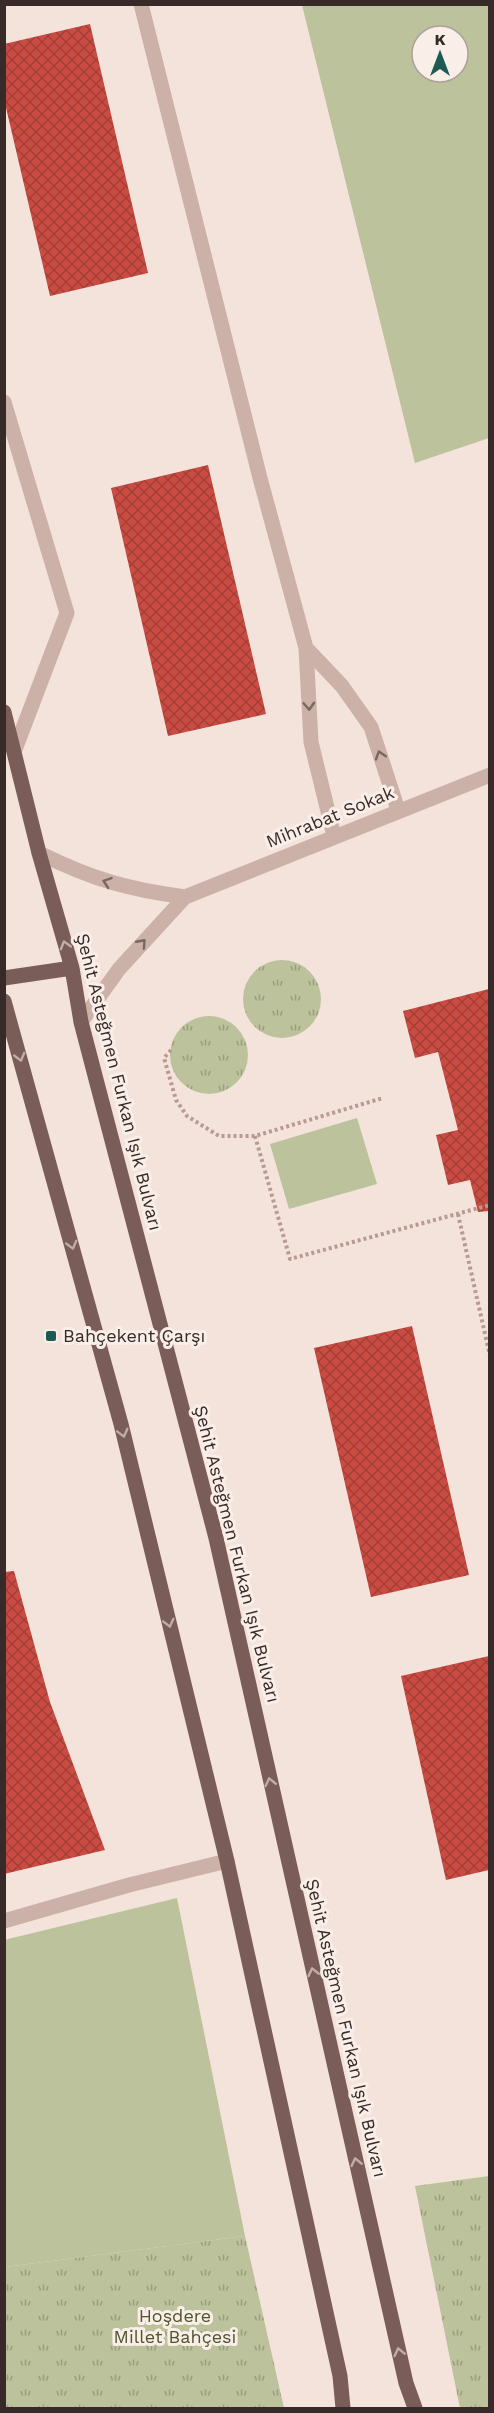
<svg xmlns="http://www.w3.org/2000/svg" width="494" height="2413" font-family="'Work Sans',sans-serif">
<style>
.grass{fill:#bcc29b;fill-rule:evenodd}
.park{fill:url(#park-tufts)}
.building{fill:url(#building-cross-hatch)}
.lines{fill:none;stroke-linecap:round;stroke-linejoin:round}
.path{stroke:#b79a91;stroke-width:4;stroke-dasharray:3 3;stroke-linecap:butt}
.minor{stroke:#cbb1a7;stroke-width:15}
.major{stroke:#7a5d58;stroke-width:15}
.oneway{stroke:#7a6761}
.oneway2{stroke:#c0ada7}
.poi-dot{fill:#1c5a53;stroke:#faeee8;stroke-width:2}
.labels{text-anchor:middle;stroke-width:6;stroke-linejoin:round;paint-order:stroke}
.street-label{font-size:18px;fill:#372a28;stroke:#faeee8}
.poi-label{font-size:18px;fill:#372a28;stroke:#faeee8;text-anchor:start}
.park-label{font-size:18px;fill:#4e562a;stroke:#faeee8}
</style>
<defs>
<pattern id="park-tufts" width="24" height="20" patternUnits="userSpaceOnUse" patternTransform="scale(1.5)"><rect width="24" height="20" fill="#bcc29b"/><path d="M3 7l-1-3M5 7V3M7 7l1-3M15 17l-1-3M17 17v-4M19 17l1-3" fill="none" stroke="#9a9e7e"/></pattern>
<pattern id="building-cross-hatch" width="8" height="8" patternUnits="userSpaceOnUse" patternTransform="scale(1.5)"><rect width="8" height="8" fill="#c94b42"/><path d="M0 0l8 8M0 8l8-8" fill="none" stroke="#a43f37"/></pattern>
</defs>
<rect width="100%" height="100%" fill="#f3e3db"/>
<path class="grass" d="M302,5H489V438L415,463ZM422,36H458V72H422Z
M357,1118L377,1184L289,1209L270,1144Z
M177,1898L245,2236L5,2267L4,1940Z"/>
<path class="park" d="M243 999a39 39 0 1 1 78 0a39 39 0 1 1-78 0Z
M170 1055a39 39 0 1 1 78 0a39 39 0 1 1-78 0Z
M489,2176V2408H460L415,2186Z
M245,2236L284,2408H5V2267Z"/>
<path class="building" d="M90,24L148,273L50,296L4,99V44Z
M208,465L266,714L168,736L111,488Z
M489,989V1211L478,1212L470,1180L448,1185L436,1135L458,1130L438,1052L415,1058L403,1011Z
M412,1326L469,1575L371,1597L314,1348Z
M14,1571L50,1702L105,1850L4,1874V1572Z
M489,1656V1870L446,1880L401,1676Z"/>
<g class="lines">
<path class="path" d="M171,1050L164,1058L176,1100L187,1116L219,1136H255L383,1098
M255,1136L290,1259L490,1205
M458,1214L490,1356"/>
<path class="minor" d="M141,4L260,478L306,648L311,742L334,836
M4,402L67,613L14,752
M306,648L342,686L371,727L398,810
M39,853C92,879 126,889 185,897
M81,1022L119,969L185,897L490,775
M4,1921L129,1885L227,1861"/>
<path class="major" d="M4,712L39,853L72,968L81,1022L216,1538L406,2383L415,2408
M4,978L72,968
M4,1001L121,1424L227,1861L340,2376L343,2408"/>
</g>
<defs><path id="oneway-chevron" d="M-2-3.5L2.5 0L-2 3.5" fill="none" stroke-width="1.6" stroke-linecap="round" stroke-linejoin="round" transform="scale(1.5)"/></defs>
<g class="oneway">
<use href="#oneway-chevron" transform="translate(309 706) rotate(87)"/>
<use href="#oneway-chevron" transform="translate(380 755) rotate(-108)"/>
<use href="#oneway-chevron" transform="translate(107 882) rotate(-161)"/>
<use href="#oneway-chevron" transform="translate(142 943) rotate(-48)"/>
</g>
<g class="oneway2">
<use href="#oneway-chevron" transform="translate(65 945) rotate(-106)"/>
<use href="#oneway-chevron" transform="translate(20 1057) rotate(75)"/>
<use href="#oneway-chevron" transform="translate(72 1245) rotate(75)"/>
<use href="#oneway-chevron" transform="translate(123 1433) rotate(76)"/>
<use href="#oneway-chevron" transform="translate(169 1623) rotate(76)"/>
<use href="#oneway-chevron" transform="translate(270 1782) rotate(-103)"/>
<use href="#oneway-chevron" transform="translate(313 1972) rotate(-103)"/>
<use href="#oneway-chevron" transform="translate(356 2162) rotate(-103)"/>
<use href="#oneway-chevron" transform="translate(399 2352) rotate(-103)"/>
</g>
<rect class="poi-dot" x="45" y="1330" width="12" height="12" rx="3"/>
<g class="labels">
<g class="street-label">
<text transform="translate(330 817) rotate(-22)" y="6">Mihrabat Sokak</text>
<text transform="translate(119 1082) rotate(76)" y="6">Şehit Asteğmen Furkan Işık Bulvarı</text>
<text transform="translate(237 1554) rotate(76)" y="6">Şehit Asteğmen Furkan Işık Bulvarı</text>
<text transform="translate(346 2028) rotate(77)" y="6">Şehit Asteğmen Furkan Işık Bulvarı</text>
</g>
<g class="poi-label">
<text x="63" y="1342">Bahçekent Çarşı</text>
</g>
<g class="park-label">
<text x="175" y="2322">Hoşdere<tspan x="175" dy="21">Millet Bahçesi</tspan></text>
</g>
</g>
<rect width="494" height="2413" fill="none" stroke="#372a28" stroke-width="12"/>
<g transform="translate(440 54)"><circle r="28" fill="#faeee8" stroke="#aca09b" stroke-width="1.5"/>
<path d="M0-4.5L10 22L0 15L-10 22Z" fill="#1c5a53"/>
<text y="-9" font-size="16" font-weight="bold" text-anchor="middle" fill="#372a28">K</text>
</g>
</svg>
